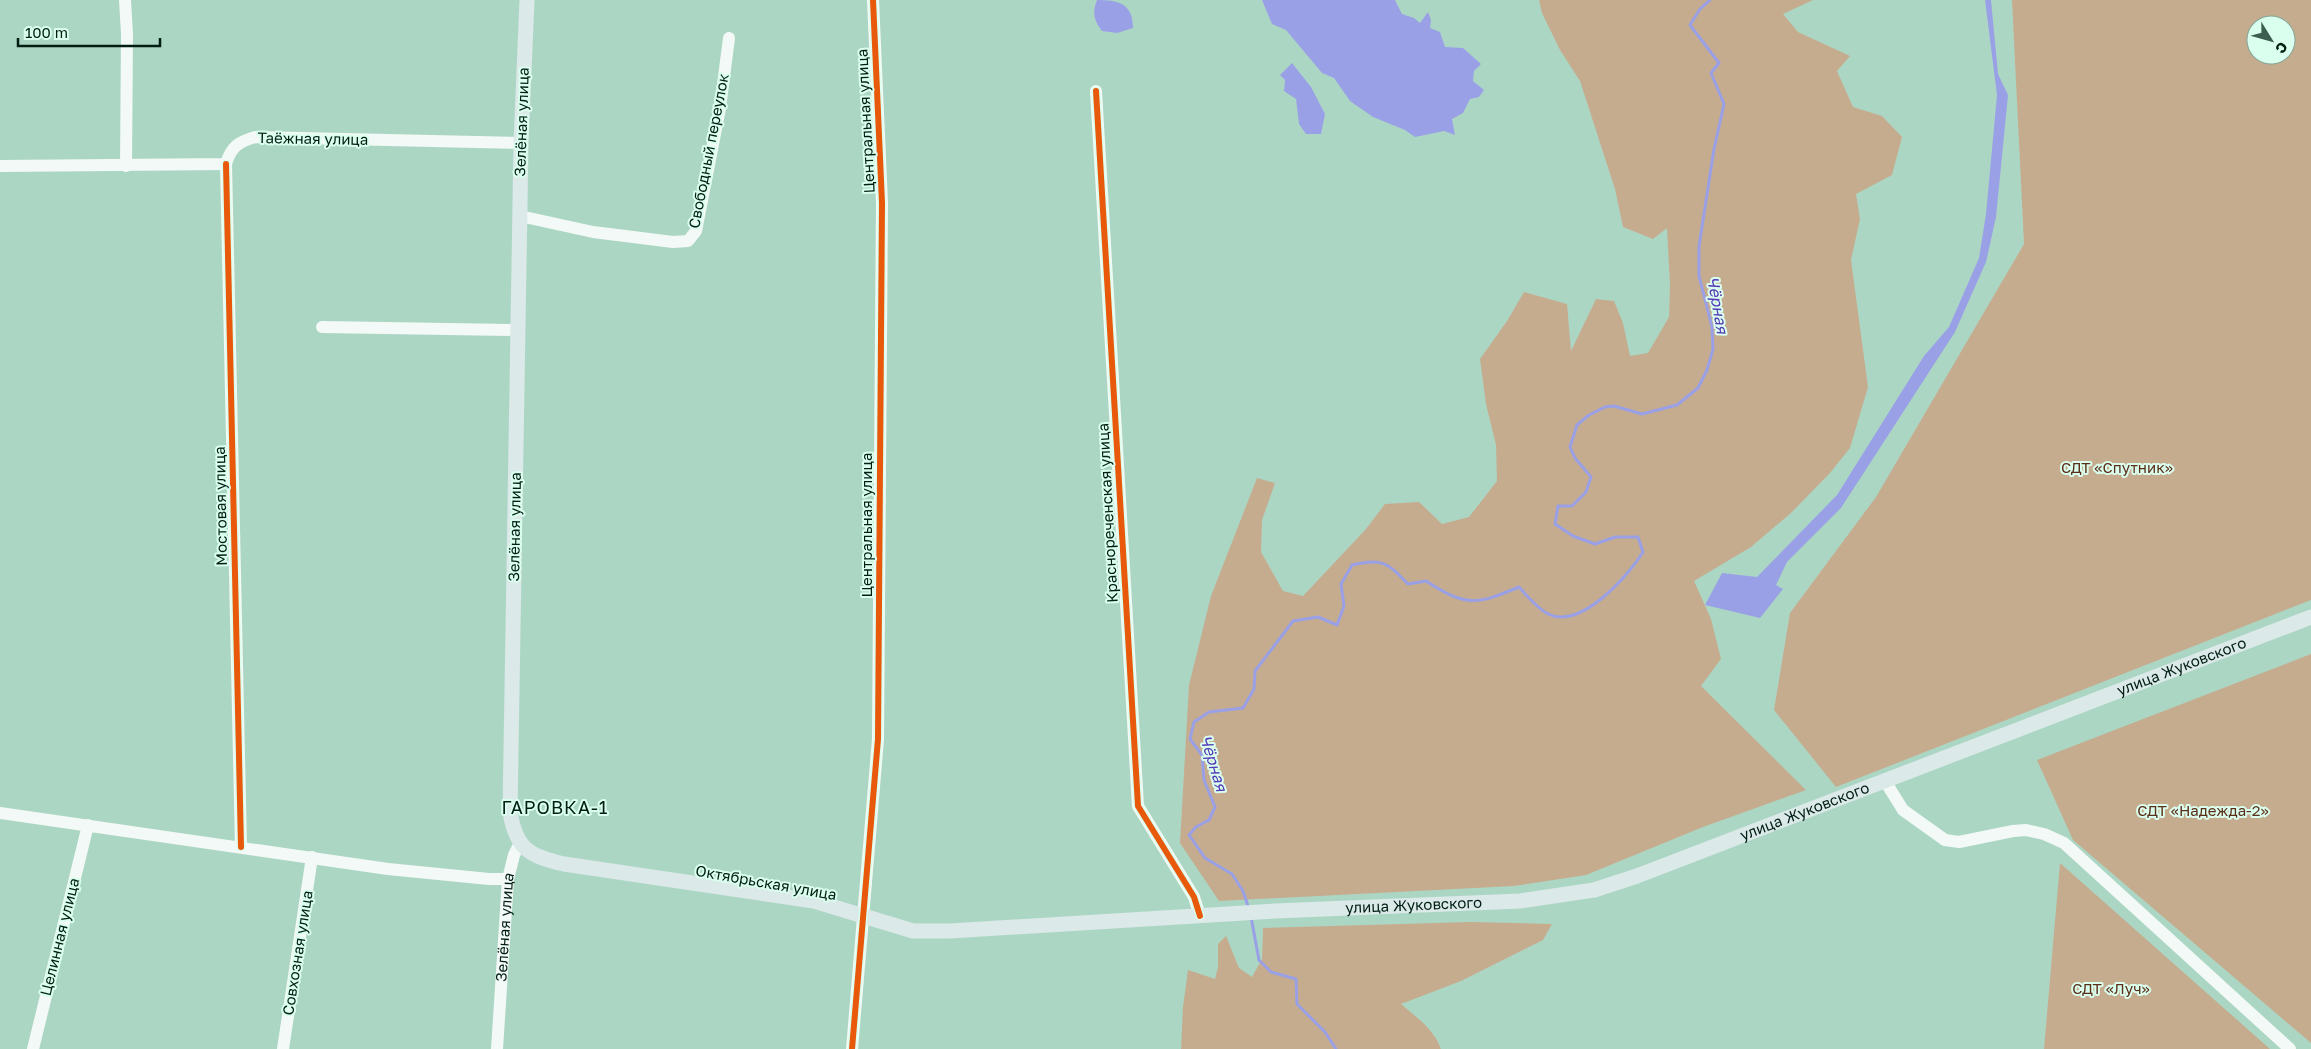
<svg xmlns="http://www.w3.org/2000/svg" width="2311" height="1049" font-family="'Golos Text',sans-serif">
<style>
.green{fill:#c6ac8f;fill-rule:evenodd}
.water{fill:#9aa0e6}
.lines{fill:none;stroke-linecap:round;stroke-linejoin:round}
.stream{stroke:#9aa0e6;stroke-width:3}
.minor{stroke:#f3f9f6;stroke-width:12}
.major{stroke:#dce9e9;stroke-width:15}
.cycleway-casing{stroke:#daffee;stroke-width:9}
.cycleway{stroke:#e8590c;stroke-width:6}
.labels{text-anchor:middle;stroke-width:4;stroke-linejoin:round;paint-order:stroke}
.street-label{font-size:15px;fill:#001e13;stroke:#daffee}
.park-label{font-size:15px;fill:#5b2e18;stroke:#daffee}
.water-label{font-size:16px;font-style:italic;fill:#5339b5;stroke:#daffee}
.quarter-label{font-size:18px;letter-spacing:1px;fill:#001e13;stroke:#daffee}
</style>
<rect width="100%" height="100%" fill="#acd6c4"/>
<path class="green" d="M1539,0H1813L1783,14L1798,32L1850,56L1837,71L1853,107L1882,116L1902,137L1892,175L1856,194L1860,219L1851,260L1868,387L1850,448L1830,473L1791,513L1751,547L1694,581L1711,619L1721,659L1701,686L1806,790L1703,827L1586,875L1514,886L1219,901L1180,843L1189,685L1211,596L1257,478L1275,483L1262,520L1261,552L1283,591L1303,596L1366,529L1385,504L1419,502L1442,524L1469,517L1497,481L1496,445L1486,404L1480,359L1507,321L1524,292L1567,304L1571,351L1596,299L1614,301L1623,323L1630,356L1648,353L1669,317L1670,285L1667,228L1653,239L1623,227L1615,189L1580,81L1560,50L1542,13Z
M2012,0H2311V600L1836,787L1774,710L1790,613L1876,497L2024,244ZM2256,25H2286V55H2256Z
M2311,654V1043L2073,840L2037,760Z
M2060,863L2270,1049H2044Z
M1470,922L1552,924L1543,940L1461,981L1401,1004C1416,1017 1434,1029 1441,1049H1181L1183,1007L1188,970L1215,979L1218,967V944L1226,936L1239,968L1252,977L1262,959L1263,928Z"/>
<path class="water" d="M1097,0C1118,0 1133,3 1133,28L1117,33L1102,31C1094,20 1092,13 1097,0Z
M1262,0H1395L1402,14L1414,18L1420,23L1428,12L1431,20L1430,28L1440,32L1445,47L1463,48L1481,64L1474,71L1473,81L1484,90L1479,97L1470,99L1463,113L1452,119L1455,135L1444,131L1415,137L1405,130L1373,117L1350,101L1334,78L1322,73L1286,30L1272,24Z
M1985,0H1991L1998,74L2008,95L1996,217L1986,262L1955,332L1841,508L1787,562L1776,585L1783,589L1760,618L1705,605L1722,573L1757,577L1837,495L1924,356L1949,327L1979,258L1986,214L1997,95Z
M1292,63L1311,87L1325,114L1321,134H1306L1299,124L1296,99L1284,91L1285,80L1280,75Z"/>
<g class="lines">
<path class="stream" d="M1249,909L1243,891L1232,874L1205,858L1189,835L1196,827L1209,820L1215,807L1204,780L1202,755L1190,739L1194,722L1209,712L1243,708L1254,689L1255,671L1293,621L1318,617L1337,625L1344,606L1341,584L1352,565C1382,558 1387,562 1408,584L1426,581C1466,607 1476,605 1519,587C1527,596 1537,608 1548,614C1581,630 1628,576 1643,552L1638,537H1615L1595,544L1573,536L1555,524L1558,506H1572L1586,492L1591,477L1575,458L1570,447L1577,425L1589,415L1605,407L1614,406L1642,414L1677,405L1698,388L1707,370L1713,349L1712,327L1699,276V246L1714,149L1724,104L1711,73L1719,63L1690,25L1700,9L1710,0
M1251,917L1259,960L1271,972L1296,979L1297,1004L1325,1032L1336,1049"/>
<g class="minor">
<path d="M125,0L127,34L126,166"/>
<path d="M1096,91L1138,806L1194,897L1200,916"/>
<path d="M226,164L241,847"/>
<path d="M0,166L226,164C231,147 238,142 255,137L521,143"/>
<path d="M520,216L593,232L673,242L688,241L696,231L720,108L729,38"/>
<path d="M322,327L518,330"/>
<path d="M1885,781L1903,810L1945,840L1959,842L2013,831L2026,830L2044,834L2064,843L2290,1049"/>
<path d="M0,813L388,869L489,879H508"/>
<path d="M33,1049L88,825"/>
<path d="M283,1049L312,857"/>
<path id="s1" d="M497,1049L508,879L514,855L520,843"/>
<path d="M852,1049L878,739L882,203L873,0"/>
</g>
<path class="major" id="s2" d="M527,0L521,143L510,812C516,849 529,856 564,864L814,901L913,931H950L1275,911L1520,901L1594,890L1637,876L2311,617"/>
<g class="cycleway-casing">
<path id="cycleway" d="M1096,91L1138,806L1194,897L1200,916
M226,164L241,847
M852,1049L878,739L882,203L873,0"/>
</g>
<use href="#cycleway" class="cycleway"/>
</g>
<g class="labels">
<g class="street-label">
<text transform="translate(866 121) rotate(-93)" y="5">Центральная улица</text>
<text transform="translate(522 122) rotate(-88)" y="5">Зелёная улица</text>
<text transform="translate(313 139) rotate(1)" y="5">Таёжная улица</text>
<text transform="translate(709 151) rotate(-79)" y="5">Свободный переулок</text>
<text transform="translate(221 506) rotate(-91)" y="5">Мостовая улица</text>
<text transform="translate(1108 513) rotate(-93)" y="5">Краснореченская улица</text>
<text transform="translate(867 525) rotate(-90)" y="5">Центральная улица</text>
<text transform="translate(515 527) rotate(-89)" y="5">Зелёная улица</text>
<text dy="5" stroke="none"><textPath href="#s2" startOffset="2562">улица Жуковского</textPath></text>
<text dy="5" stroke="none"><textPath href="#s2" startOffset="2158">улица Жуковского</textPath></text>
<text transform="translate(766 883) rotate(10)" y="5">Октябрьская улица</text>
<text dy="5" stroke="none"><textPath href="#s2" startOffset="1752">улица Жуковского</textPath></text>
<text dy="5" stroke="none"><textPath href="#s1" startOffset="122">Зелёная улица</textPath></text>
<text transform="translate(60 937) rotate(-76)" y="5">Целинная улица</text>
<text transform="translate(298 953) rotate(-81)" y="5">Совхозная улица</text>
</g>
<g class="park-label">
<text x="2117" y="473">СДТ «Спутник»</text>
<text x="2203" y="816">СДТ «Надежда-2»</text>
<text x="2111" y="994">СДТ «Луч»</text>
</g>
<g class="water-label">
<text transform="translate(1718 305) rotate(80)" y="6">Чёрная</text>
<text transform="translate(1214 763) rotate(73)" y="6">Чёрная</text>
</g>
<g class="quarter-label">
<text x="555" y="814">ГАРОВКА-1</text>
</g>
</g>
<g transform="translate(2271 40) rotate(127)"><circle r="24" fill="#daffee" stroke="#83a596"/>
<path d="M0-4L9 19L0 12L-9 19Z" fill="#3c5e51"/>
<text y="-8" font-size="14" font-weight="bold" text-anchor="middle" fill="#001e13">С</text>
</g>
<path d="M18 38v8h142v-8" fill="none" stroke="#001e13" stroke-width="2.5"/>
<text x="25" y="38" font-size="15" fill="#001e13" stroke="#daffee" stroke-width="4" paint-order="stroke">100 m</text>
</svg>
